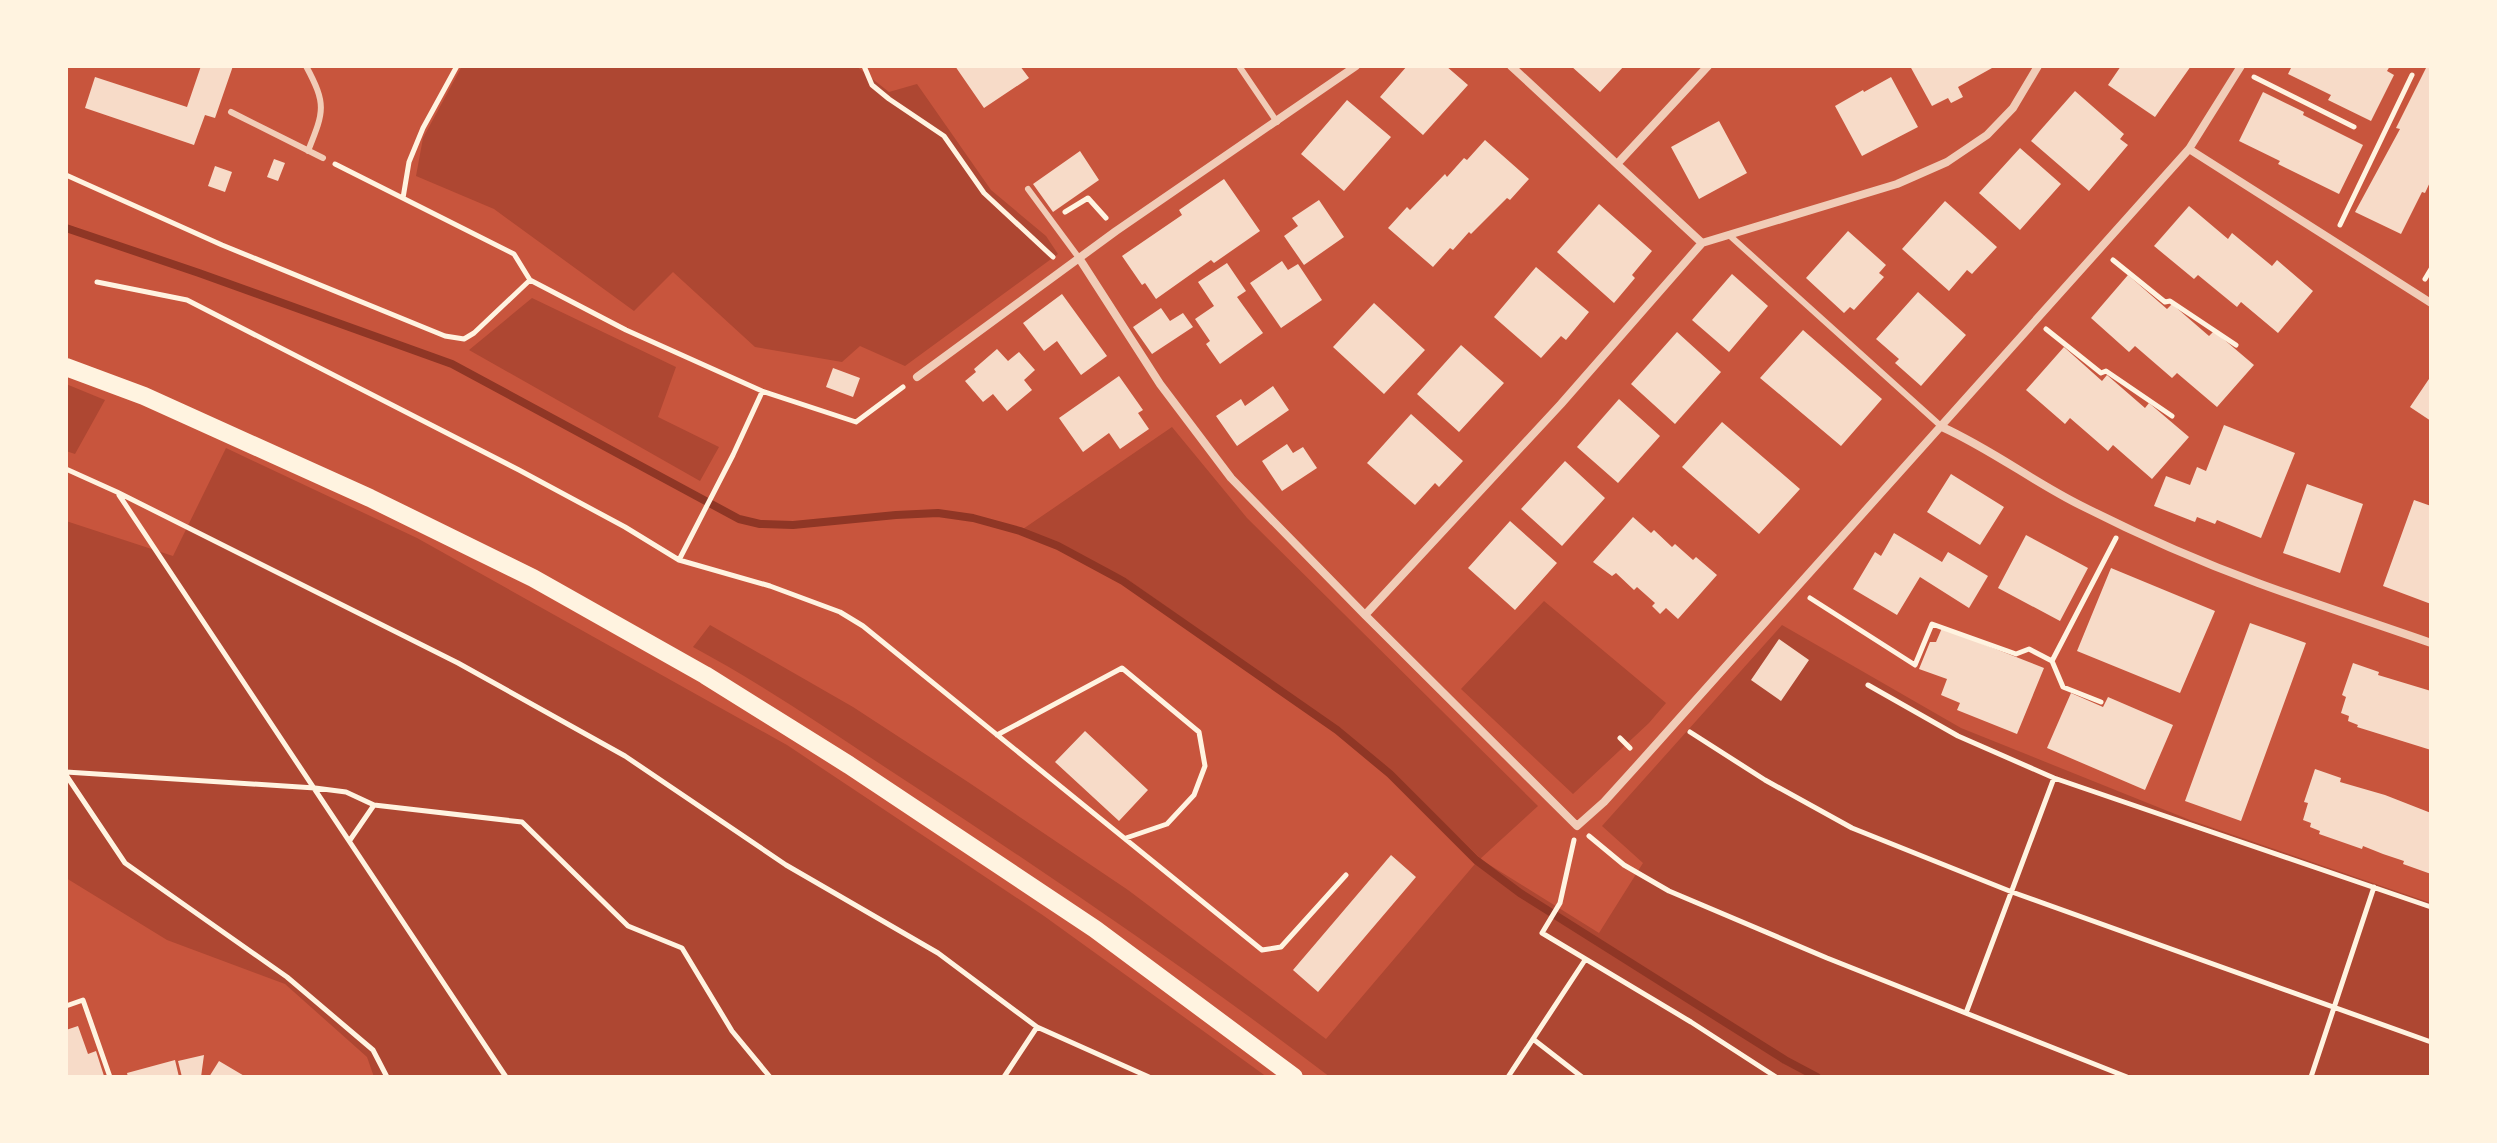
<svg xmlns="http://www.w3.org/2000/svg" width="2497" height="1143" font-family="'PT Sans Narrow',sans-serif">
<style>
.green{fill:#ae4732}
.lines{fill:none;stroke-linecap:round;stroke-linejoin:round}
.stream{stroke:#8f3625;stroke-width:8}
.building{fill:#f7dbc8}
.path{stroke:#fff3e0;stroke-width:5}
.service{stroke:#f1ccb7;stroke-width:6}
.minor{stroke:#f1ccb7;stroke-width:8}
.primary{stroke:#fff3e0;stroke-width:18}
</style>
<rect width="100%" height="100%" fill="#c8553d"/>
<path class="green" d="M462,66H856L889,92L917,84L991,190L1046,236L1058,254L905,366L860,346L842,362L755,347L673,272L634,311L494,209L416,176L423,138Z
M532,298L676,367L658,417L719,447L700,481L469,350Z
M66,384L105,400L75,454L66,451Z
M1172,427L1247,518L1538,806L1480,859L1599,933L1643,863L1602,826L1782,625L1961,728L2190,820L2431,903V1077H1330C1199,977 1061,883 923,792C847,743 773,690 693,647L710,625L853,707L968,782L1128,890L1326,1039L1480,858L1393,773L1339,728L1124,577L1023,529Z
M226,448L417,538L787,745L1044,916L1267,1077H374L367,1057L285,984L167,940L66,878V521L173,556Z
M1544,601L1666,703L1649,723L1573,794L1461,689Z"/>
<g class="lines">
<path class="stream" d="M66,228L199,273L452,364L739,519L760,524L793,525L896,515L938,513L973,518L1020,531L1058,546L1123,581L1337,730L1390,774L1476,860L1520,893L1785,1060L1817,1077"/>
</g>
<path class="building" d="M201,66H233L215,118L205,115L194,145L85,108L95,77L187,107Z
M955,66H1020L1029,78L984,108Z
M1407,66H1446L1468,85L1423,135L1380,97Z
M1571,66H1624L1600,92Z
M1910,66H1990L1992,68L1958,87L1963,97L1951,103L1948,98L1932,106Z
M2121,66H2191L2155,117L2108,85Z
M2292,66H2390L2387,71L2394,75L2371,121L2328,100L2331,95L2288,74Z
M2427,66L2431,67V180L2425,193L2422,192L2401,234L2355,212L2400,129L2396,128Z
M1891,77L1918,127L1862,156L1835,106L1863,90L1864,92Z
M2075,91L2124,134L2120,139L2128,145L2089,191L2031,141Z
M2263,92L2304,112L2303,115L2363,145L2339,194L2278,164L2280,161L2239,141Z
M1347,100L1391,137L1344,191L1301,154Z
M1719,121L1747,173L1699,199L1671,147Z
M1485,140L1529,179L1510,200L1507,198L1471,234L1469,232L1453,250L1450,248L1433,267L1388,228L1407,207L1410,210L1445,174L1447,177L1464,158L1467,160Z
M2020,148L2061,184L2020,230L1979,193Z
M1080,151L1099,180L1053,212L1033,184Z
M274,159L285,163L278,181L267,177Z
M215,166L232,172L225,192L208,186Z
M1224,179L1260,231L1214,263L1211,260L1156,299L1145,283L1142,285L1122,256L1182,215L1179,210Z
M1319,200L1344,237L1304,265L1284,236L1298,226L1292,218Z
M1945,201L1997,247L1972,274L1967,270L1949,291L1902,249Z
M1599,204L1652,251L1632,275L1635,278L1614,303L1557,252Z
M2189,206L2228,239L2232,233L2272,266L2277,260L2313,291L2278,333L2241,302L2237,307L2198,275L2194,279L2154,246Z
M1848,231L1886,265L1879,273L1884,277L1854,310L1850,307L1844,313L1806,278Z
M1282,261L1288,270L1298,264L1322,300L1281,328L1250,283Z
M1227,263L1246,291L1237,297L1263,333L1220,364L1206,344L1210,341L1195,319L1214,306L1198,282Z
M1536,267L1589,312L1566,340L1561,336L1541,358L1494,317Z
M1732,274L1768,306L1729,352L1692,320Z
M2128,275L2167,309L2172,304L2209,336L2214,331L2254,365L2217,407L2177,373L2172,378L2135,346L2129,352L2091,318Z
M1918,292L1966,335L1921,386L1895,363L1899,359L1876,339Z
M1062,294L1107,356L1081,375L1057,341L1044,351L1023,323Z
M1374,303L1425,350L1384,394L1333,347Z
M1161,308L1170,321L1183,313L1193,327L1152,354L1133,327Z
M1803,330L1882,399L1841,446L1760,378Z
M1677,332L1721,372L1675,424L1631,384Z
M1461,345L1504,383L1459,432L1417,394Z
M2064,347L2102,381L2107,375L2145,408L2149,403L2189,437L2152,479L2113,445L2108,451L2070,418L2065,424L2026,390Z
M997,349L1008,361L1019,352L1035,370L1024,380L1032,390L1007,411L993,394L983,402L965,381L976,372L974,369Z
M833,368L860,378L853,397L826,387Z
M1119,376L1143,410L1138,413L1149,429L1120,449L1109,433L1083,452L1059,418Z
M2431,376V421L2410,407Z
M1273,386L1289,410L1237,446L1216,416L1241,399L1245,406Z
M1619,399L1660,436L1618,483L1577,447Z
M1411,414L1463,461L1439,487L1435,483L1415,505L1367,463Z
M1722,422L1800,489L1759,534L1682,467Z
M2224,425L2295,453L2261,538L2217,520L2215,524L2197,517L2195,522L2154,506L2166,476L2190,485L2197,467L2206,471Z
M1287,444L1293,453L1303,447L1317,468L1282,491L1262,461Z
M1565,461L1605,498L1562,546L1521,509Z
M1951,474L2004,507L1980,545L1927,512Z
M2307,484L2363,504L2340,573L2283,553Z
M2414,500L2431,506V604L2383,586Z
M1633,517L1651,533L1654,530L1672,547L1675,544L1693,560L1696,557L1717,575L1678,619L1666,608L1660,614L1652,606L1655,603L1637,587L1634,590L1616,573L1612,576L1593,562Z
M1510,521L1557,563L1515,610L1468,568Z
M1894,533L1942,562L1948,552L1988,576L1969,608L1920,577L1897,615L1853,589L1875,552L1881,556Z
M2026,535L2088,568L2060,621L1998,588Z
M2111,568L2215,611L2180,693L2077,651Z
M2250,623L2306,643L2241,821L2185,801Z
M1942,628L2044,668L2017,734L1957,710L1960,703L1941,695L1947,679L1919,669L1930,642H1936Z
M1779,639L1809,660L1781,701L1751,680Z
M2353,663L2379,672L2378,675L2431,691V750L2357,727L2358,725L2348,721L2349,716L2341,713L2346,697L2342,695Z
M2071,693L2103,707L2108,697L2173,725L2145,790L2047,748Z
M1085,731L1148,790L1119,821L1055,762Z
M2315,769L2341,778L2340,782L2385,795L2431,813V874L2403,864L2404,861L2383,854L2363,846L2362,849L2319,834L2320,831L2310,827L2311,823L2303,820L2308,803L2304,802Z
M1391,855L1416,877L1318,992L1293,970Z
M78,1026L88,1054L96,1051L104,1076L66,1077V1030Z
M204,1055L201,1077H182L178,1061Z
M175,1060L179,1077H128L127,1073Z
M219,1061L246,1077H209Z"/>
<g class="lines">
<path class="path" d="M864,66L872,85L889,99L944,136L984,193L1053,257
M2254,77L2354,127
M335,164L514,254L530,280L626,330L762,391L856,422L903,387
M66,175L222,245L445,336L464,339L474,333L530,280
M403,198L409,162L423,128L457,66
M1065,212L1088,198L1106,218
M2340,225L2412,75
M2113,260L2165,302L2170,301L2236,345
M2425,279L2431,269
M97,282L187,300L519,470L625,527L679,560L770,586L840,612L863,626L1262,950L1281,947L1346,875
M2046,329L2101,373L2106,371L2172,416
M66,469L117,492L458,663L625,756L786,865L938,953L1037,1027L1149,1077
M119,495L506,1077
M679,560L733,455L762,392
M1810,598L1915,665L1932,624L2016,654L2029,649L2052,661L2063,687L2101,702
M2052,661L2116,538
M1868,685L1958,736L2054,778L2431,907
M1690,732L1765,780L1852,828L2012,892L2431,1042
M997,735L1122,668L1199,732L1205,766L1194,795L1167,824L1126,838
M1620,738L1630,748
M66,772L315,788L346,792L374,805
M66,775L125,863L287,977L373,1050L387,1077
M1589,836L1624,865L1669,891L1827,958L2127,1077
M350,840L374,805L522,822L628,926L682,948L732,1031L770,1077
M1574,840L1560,903L1542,933L1691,1022L1776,1077
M66,1006L83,1000L110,1077
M1966,1013L2054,778
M1533,1039L1582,1077
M1004,1077L1037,1027
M1508,1077L1585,960
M2311,1077L2374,887"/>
<path class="service" d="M306,66C327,105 324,111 308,151
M1239,66L1277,122
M231,112L323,158
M1028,189L1079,258
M1729,235L1942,427"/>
<path class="minor" d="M1511,66L1702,243
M2189,149L2431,303
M1617,164L1708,66
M1079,258L1160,384L1231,478L1365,615L1577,826L1604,802L1642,760L2189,149L2241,66
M917,377L1116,231L1356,66
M1942,427C1991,449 2032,481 2080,505C2137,534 2198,561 2258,583C2315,604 2374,623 2431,643
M1365,615L1561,404L1702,243L1897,184L1947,162L1987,135L2013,108L2038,66"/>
<path class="primary" d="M66,367L144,396L370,498L533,578L705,675L849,765L1095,929L1294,1077"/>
</g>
<rect width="2497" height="1143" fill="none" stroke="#fff3e0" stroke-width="136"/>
</svg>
